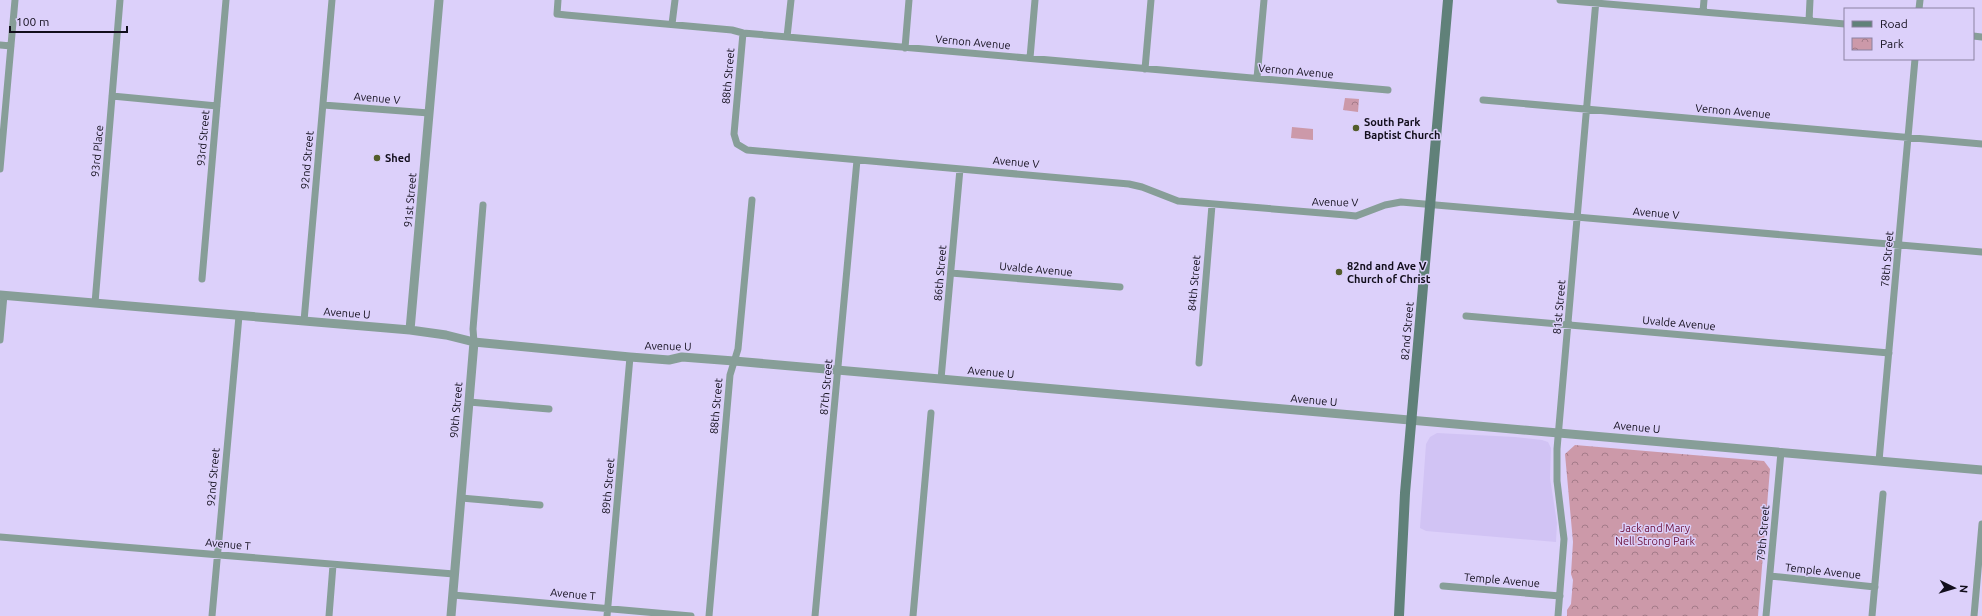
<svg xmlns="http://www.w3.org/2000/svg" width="1982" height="616" font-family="Ubuntu,sans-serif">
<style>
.built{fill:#d1c3f4}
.grass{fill:#cc99a9}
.park{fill:url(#park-crowns)}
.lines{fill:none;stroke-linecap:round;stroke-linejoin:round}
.minor{stroke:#879e98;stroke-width:7}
.tertiary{stroke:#879e98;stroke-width:9}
.secondary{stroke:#608179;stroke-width:10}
.poi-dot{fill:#535c2b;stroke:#dcd0fa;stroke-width:1.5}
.labels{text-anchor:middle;stroke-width:3;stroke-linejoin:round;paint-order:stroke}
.street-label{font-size:11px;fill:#120e1c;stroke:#dcd0fa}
.poi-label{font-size:11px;font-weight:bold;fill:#120e1c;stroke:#dcd0fa;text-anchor:start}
.park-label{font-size:11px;fill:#6b113b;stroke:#dcd0fa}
</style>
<defs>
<pattern id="park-crowns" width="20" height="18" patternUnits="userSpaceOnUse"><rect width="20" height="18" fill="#cc99a9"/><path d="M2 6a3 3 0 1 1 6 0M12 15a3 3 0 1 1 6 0" fill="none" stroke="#a47b89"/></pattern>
</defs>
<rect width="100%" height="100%" fill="#dcd0fa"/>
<path class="built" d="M1437,433L1515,437L1542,440L1548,442L1551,448L1550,478L1557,523L1556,542L1426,531L1420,528L1426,444L1430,437Z"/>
<path class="grass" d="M1292,127L1313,129V140L1291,138Z"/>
<path class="park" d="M1345,98L1359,99L1358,112L1343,110Z
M1575,445L1764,461L1770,469L1758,616H1567V610L1571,604L1573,580L1571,574L1573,542L1565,454Z"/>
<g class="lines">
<path class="minor" d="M558,0L557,14L566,15L732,30L743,33L1388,90
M1560,0L1845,24
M1919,9L1920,0
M1703,12L1704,0
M1809,21L1810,0
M672,24L675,0
M743,33L734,134L737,144L747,150L1129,184L1142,187L1178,201L1346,215L1356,216L1385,205L1401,202L1982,252
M1973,36L1982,37
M787,37L791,0
M0,45L11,46
M905,48L909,0
M1030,58L1035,0
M1145,69L1151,0
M1257,78L1264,0
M112,96L217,106
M1483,100L1982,144
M323,105L429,113
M0,169L15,0
M951,273L1120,287
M202,279L226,0
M95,303L120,0
M1466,316L1889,353
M304,321L332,0
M0,340L4,295
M474,342L473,329L483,205
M1199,363L1212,205
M941,379L960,169
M469,402L549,409
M1879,461L1915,59
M461,498L540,505
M0,537L454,574
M1770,576L1875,587
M1443,586L1560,596
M453,595L691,616
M212,616L239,316
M329,616L333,565
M607,616L630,357
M709,616L730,375L738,349L752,200
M815,616L857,160
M913,616L931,413
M1558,616L1564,539L1557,481V449L1596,0
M1766,616L1781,452
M1872,616L1883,494
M1974,616L1982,524"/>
<path class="tertiary" d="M0,295L410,330L446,335L474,342L630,357L669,360L682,357L734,361L1982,470
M410,330L439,0
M451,616L474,342"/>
<path class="secondary" d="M1399,616L1405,493L1448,0"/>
</g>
<g class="poi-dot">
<circle cx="1356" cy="128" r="4"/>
<circle cx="377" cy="158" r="4"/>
<circle cx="1339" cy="272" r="4"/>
</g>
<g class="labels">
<g class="street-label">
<text transform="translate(973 42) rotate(5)" y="4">Vernon Avenue</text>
<text transform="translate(1296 71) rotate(5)" y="4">Vernon Avenue</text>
<text transform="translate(728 76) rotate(-85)" y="4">88th Street</text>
<text transform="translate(377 98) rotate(5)" y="4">Avenue V</text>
<text transform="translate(1733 111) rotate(5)" y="4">Vernon Avenue</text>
<text transform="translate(203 138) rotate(-85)" y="4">93rd Street</text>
<text transform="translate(97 151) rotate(-85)" y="4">93rd Place</text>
<text transform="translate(307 160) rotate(-85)" y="4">92nd Street</text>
<text transform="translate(1016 162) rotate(5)" y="4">Avenue V</text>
<text transform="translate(410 200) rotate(-85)" y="4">91st Street</text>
<text transform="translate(1335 202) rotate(1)" y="4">Avenue V</text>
<text transform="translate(1656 213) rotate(5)" y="4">Avenue V</text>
<text transform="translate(1887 259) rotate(-85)" y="4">78th Street</text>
<text transform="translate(1036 269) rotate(5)" y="4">Uvalde Avenue</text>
<text transform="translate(940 273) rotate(-85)" y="4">86th Street</text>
<text transform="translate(1194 283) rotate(-85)" y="4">84th Street</text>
<text transform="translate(1559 307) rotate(-85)" y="4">81st Street</text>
<text transform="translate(347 313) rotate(4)" y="4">Avenue U</text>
<text transform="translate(1679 323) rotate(5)" y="4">Uvalde Avenue</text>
<text transform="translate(1407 331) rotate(-85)" y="4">82nd Street</text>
<text transform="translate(668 346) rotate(1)" y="4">Avenue U</text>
<text transform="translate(991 372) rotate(5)" y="4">Avenue U</text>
<text transform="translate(826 387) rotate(-85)" y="4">87th Street</text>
<text transform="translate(1314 400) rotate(5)" y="4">Avenue U</text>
<text transform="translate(716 406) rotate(-85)" y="4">88th Street</text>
<text transform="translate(456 410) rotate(-85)" y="4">90th Street</text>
<text transform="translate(1637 427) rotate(5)" y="4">Avenue U</text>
<text transform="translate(213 477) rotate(-85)" y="4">92nd Street</text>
<text transform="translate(608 486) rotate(-85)" y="4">89th Street</text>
<text transform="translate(1763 533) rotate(-85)" y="4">79th Street</text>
<text transform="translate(228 544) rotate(5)" y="4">Avenue T</text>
<text transform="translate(1823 571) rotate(6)" y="4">Temple Avenue</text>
<text transform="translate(1502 580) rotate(5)" y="4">Temple Avenue</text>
<text transform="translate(573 594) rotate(5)" y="4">Avenue T</text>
</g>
<g class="poi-label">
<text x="1364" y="126">South Park<tspan x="1364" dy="13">Baptist Church</tspan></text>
<text x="385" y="162">Shed</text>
<text x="1347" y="270">82nd and Ave V<tspan x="1347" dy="13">Church of Christ</tspan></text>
</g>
<g class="park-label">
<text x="1655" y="532">Jack and Mary<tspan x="1655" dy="13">Nell Strong Park</tspan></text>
</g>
</g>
<rect x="1844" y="8" width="130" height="52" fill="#dcd0fa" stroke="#8b82a1"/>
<rect x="1852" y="21" width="20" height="6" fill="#608179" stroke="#8b82a1"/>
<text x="1880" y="28" font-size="12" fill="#120e1c">Road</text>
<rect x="1852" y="38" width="20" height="12" fill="url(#park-crowns)" stroke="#8b82a1"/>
<text x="1880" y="48" font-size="12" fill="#120e1c">Park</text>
<g transform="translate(1954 588) rotate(95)" stroke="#dcd0fa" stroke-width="3" paint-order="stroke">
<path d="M0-3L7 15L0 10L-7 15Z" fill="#120e1c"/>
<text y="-6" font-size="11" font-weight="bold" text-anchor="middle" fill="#120e1c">N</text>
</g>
<path d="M10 26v6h117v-6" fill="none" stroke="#120e1c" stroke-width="2"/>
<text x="16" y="26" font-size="12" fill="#120e1c" stroke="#dcd0fa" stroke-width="3" paint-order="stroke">100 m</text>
</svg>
